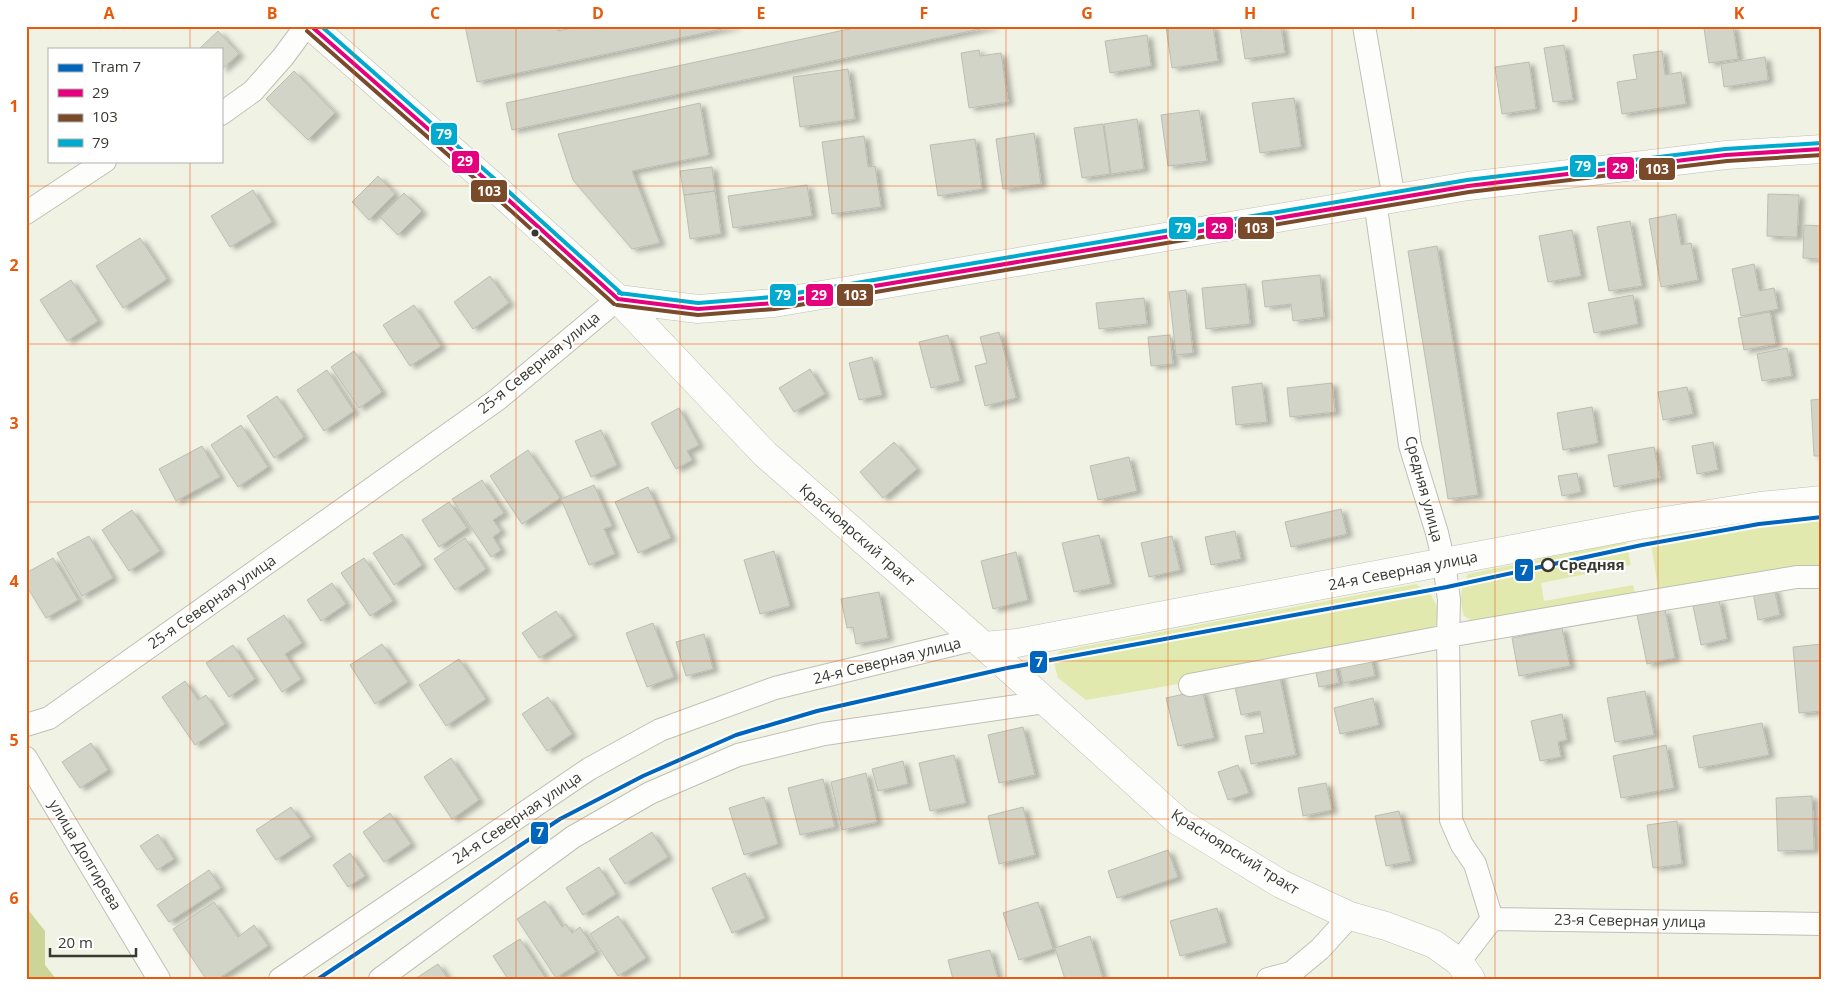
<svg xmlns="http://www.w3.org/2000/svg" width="1848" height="1005" font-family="'Open Sans',sans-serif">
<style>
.green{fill:#e1e9af}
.forest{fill:#ccd498}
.building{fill:#d2d4c8;stroke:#bcbeb3;filter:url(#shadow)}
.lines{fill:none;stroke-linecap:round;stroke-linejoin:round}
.street-casing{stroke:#bec0b5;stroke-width:24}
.secondary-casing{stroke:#bec0b5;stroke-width:29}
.street{stroke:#fdfdfb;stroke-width:22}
.secondary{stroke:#fdfdfb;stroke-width:28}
.bus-1-casing{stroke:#fff;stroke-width:8}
.bus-2-casing{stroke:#fff;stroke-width:8}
.bus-3-casing{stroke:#fff;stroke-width:8}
.bus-1{stroke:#e5007d;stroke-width:4}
.bus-2{stroke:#7a4b2a;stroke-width:4}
.bus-3{stroke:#00a9ce;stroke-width:4}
.tram-1-casing{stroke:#fff;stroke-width:8}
.tram-1{stroke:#0065bd;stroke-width:4}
.grid{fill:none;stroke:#e8590c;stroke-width:1;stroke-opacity:0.55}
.bus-dot{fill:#383a30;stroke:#fff;stroke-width:2}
.stop-dot{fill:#fff;stroke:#383a30;stroke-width:2.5}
.labels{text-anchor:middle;stroke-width:4;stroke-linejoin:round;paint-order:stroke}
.street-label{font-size:15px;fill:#383a30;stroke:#fff}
.stop-label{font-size:15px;font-weight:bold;fill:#383a30;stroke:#fff;text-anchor:start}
.line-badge{stroke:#fff;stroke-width:2}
.badge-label{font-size:14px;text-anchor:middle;font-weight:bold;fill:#fff}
.neatline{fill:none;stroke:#e8590c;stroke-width:2}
.grid-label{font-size:16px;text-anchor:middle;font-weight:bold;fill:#e8590c}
</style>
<defs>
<filter id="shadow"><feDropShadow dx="5.5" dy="3" stdDeviation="2.5" flood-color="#0004"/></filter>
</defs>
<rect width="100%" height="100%" fill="#f0f2e4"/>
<path class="green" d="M1822,517V570L1659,593L1650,538L1740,524Z
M1626,541L1631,565L1541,583L1544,601L1633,585L1636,597L1477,624L1464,616C1459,600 1460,588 1468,574Z
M1416,584L1430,593L1440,612L1436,625L1430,632L1215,668L1190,682L1086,700L1058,678L1053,659L1060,651Z"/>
<path class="forest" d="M26,907L45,931V965L56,979H26Z"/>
<path class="building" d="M465,26H557L558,31L582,26H736L477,82Z
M863,26H994L512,130L506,103Z
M1172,26H1213L1218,61L1172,68L1166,27Z
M1240,26H1281L1285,53L1245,59Z
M1718,26H1733L1738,59L1709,63L1704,28Z
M218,31L239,54L221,70V49H199Z
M1147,35L1151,66L1110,73L1105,41Z
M1564,45L1573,100L1553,102L1544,48Z
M979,50L980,56L1001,53L1008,102L969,108L961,53Z
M1662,51L1665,75L1681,72L1686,104L1622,114L1617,82L1637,79L1633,55Z
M1765,57L1768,80L1724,87L1721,64Z
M1529,62L1536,109L1502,114L1495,67Z
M848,69L855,119L800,127L793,77Z
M294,71L335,113L308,140L266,99Z
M1294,98L1301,147L1260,153L1252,103Z
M700,103L709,155L632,171L660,243L632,249L573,180L558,134Z
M1199,110L1207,161L1168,166L1161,115Z
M1137,119L1144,169L1111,174L1104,124Z
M1103,124L1110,174L1082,178L1074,128Z
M1034,133L1041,184L1003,189L996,139Z
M864,136L868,167L875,166L881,207L832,214L822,142Z
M975,139L982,189L938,196L930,145Z
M712,167L715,191L684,195L680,171Z
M378,176L395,194L369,220L352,202Z
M807,185L812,216L733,228L728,196Z
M253,190L272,222L230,247L211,216Z
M715,191L721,234L690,239L684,195Z
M404,193L422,211L398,235L380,217Z
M1768,194L1799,195L1797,237L1767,236Z
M1676,214L1681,245L1691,243L1698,280L1661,287L1649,219Z
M1630,221L1642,286L1609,291L1597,227Z
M1804,225L1822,226V259L1803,258Z
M1572,230L1581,276L1548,282L1539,236Z
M140,238L167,279L123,308L96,266Z
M1437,246L1478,495L1448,499L1408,251Z
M1754,264L1759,291L1774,288L1778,309L1741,316L1732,269Z
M1320,275L1324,317L1293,321L1291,304L1265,307L1262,281Z
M490,276L509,303L473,329L454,302Z
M71,280L98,321L67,341L40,300Z
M1246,284L1250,324L1206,329L1202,288Z
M1186,290L1193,353L1176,355L1169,292Z
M1633,295L1638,324L1594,333L1588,303Z
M1144,298L1147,324L1099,329L1096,303Z
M414,305L441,346L410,366L383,325Z
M1770,312L1776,344L1744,350L1738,318Z
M999,332L1016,398L985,406L975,366L987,363L980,337Z
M948,335L960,381L931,388L919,342Z
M1170,335L1173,364L1151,366L1148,337Z
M1787,348L1792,376L1762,381L1757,354Z
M354,351L382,392L359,408L331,367Z
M872,357L882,395L859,400L849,363Z
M810,369L825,394L794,412L779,388Z
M327,370L354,411L324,431L297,390Z
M1262,383L1267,422L1236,425L1232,387Z
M1332,383L1335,412L1290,417L1287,388Z
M1687,387L1693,414L1663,420L1658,392Z
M277,396L304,437L274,458L247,416Z
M1822,399V456H1814L1811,400Z
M1592,407L1598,443L1563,450L1557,413Z
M679,408L699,445L687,451L692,460L676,469L651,423Z
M241,425L268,467L238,487L211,445Z
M601,430L617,465L591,477L575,441Z
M894,442L917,469L883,498L860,472Z
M1713,442L1718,470L1697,474L1692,446Z
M202,446L220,477L176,501L159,469Z
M1654,447L1660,478L1614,487L1608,455Z
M528,450L560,498L522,524L490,476Z
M1129,457L1137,491L1098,500L1090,466Z
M1577,473L1581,492L1562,496L1558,476Z
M482,480L504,513L493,520L501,531L493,537L501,550L491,557L452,499Z
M594,485L612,526L604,529L615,554L589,565L561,499Z
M648,487L671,538L638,553L615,502Z
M449,502L467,528L439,547L422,520Z
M1341,509L1347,534L1291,547L1285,522Z
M132,510L160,551L129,571L102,530Z
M1235,531L1241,559L1211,565L1205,537Z
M402,534L422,565L394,585L373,553Z
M1099,535L1111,584L1074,592L1062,543Z
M89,536L113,578L82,596L57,553Z
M1172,536L1180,570L1149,577L1141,543Z
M465,538L486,569L455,590L434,559Z
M774,551L790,606L760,614L744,560Z
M1016,552L1028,600L993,609L981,561Z
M53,558L78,600L46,618L26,585V573Z
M364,558L393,601L370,616L341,573Z
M332,583L346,604L321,621L307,600Z
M1774,588L1780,615L1758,620L1753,592Z
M879,592L888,638L856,644L853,627L847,628L841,599Z
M1719,600L1727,639L1701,645L1693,606Z
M1665,610L1675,658L1647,664L1637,615Z
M556,611L573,636L539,658L522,633Z
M284,615L302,643L285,654L301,679L282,692L247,639Z
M653,623L674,677L647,687L626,633Z
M1562,628L1570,666L1519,676L1512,638Z
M704,634L713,669L686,676L676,642Z
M382,644L408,682L375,704L350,665Z
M1822,644V711L1799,713L1793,647Z
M233,645L255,679L229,697L206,663Z
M1370,653L1375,676L1343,683L1338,660Z
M459,659L486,699L446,726L419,685Z
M1334,659L1339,683L1319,687L1314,663Z
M1279,673L1296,755L1251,764L1245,736L1264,733L1260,711L1241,715L1234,682Z
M185,681L198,700L206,695L225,724L195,745L162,697Z
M1202,690L1214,738L1178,746L1166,698Z
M1645,691L1654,735L1615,742L1607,698Z
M548,697L572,734L547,751L522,714Z
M1373,698L1379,725L1340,734L1334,708Z
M1562,714L1567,740L1558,742L1561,757L1540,761L1531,721Z
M1762,723L1769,755L1699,768L1693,736Z
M1023,727L1035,775L999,783L988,735Z
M91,743L108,770L80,788L62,762Z
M1666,745L1674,788L1621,798L1613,756Z
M954,755L966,803L930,811L919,763Z
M451,758L479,800L452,819L424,777Z
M903,761L908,784L878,791L872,769Z
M1238,765L1249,793L1228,800L1218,772Z
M866,773L877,822L842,830L831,782Z
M823,779L835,827L800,835L788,788Z
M1326,783L1332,810L1303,816L1298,788Z
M1812,796L1814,850L1778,851L1776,798Z
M764,797L778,844L744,855L729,808Z
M291,807L311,837L276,860L256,830Z
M1023,807L1035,855L999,864L988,816Z
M1399,811L1411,861L1386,866L1375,816Z
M390,813L411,844L384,862L363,832Z
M1677,821L1682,864L1653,868L1647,825Z
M652,832L668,857L625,884L609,859Z
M158,834L174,859L157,870L140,846Z
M1168,850L1178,877L1117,898L1108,871Z
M350,853L365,876L348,887L333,865Z
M599,867L616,894L583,915L566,888Z
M209,870L221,888L169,922L157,905Z
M745,873L765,918L732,933L712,888Z
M545,901L562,927L566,924L572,933L580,927L596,952L556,978L517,919Z
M214,902L238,937L254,925L268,946L218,979H206L173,929Z
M1038,902L1053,949L1019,960L1003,913Z
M1217,908L1227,943L1180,956L1170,921Z
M618,916L646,958L618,976L590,934Z
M1090,936L1103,979H1065L1055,948Z
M520,939L546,979H508L493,956Z
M990,950L998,979H953L948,960Z
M438,964L448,979H415Z"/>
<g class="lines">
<g class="street-casing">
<path id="street" d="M1364,26L1394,199
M221,114L253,91L283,57L306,26
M1375,201L1410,445L1437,533L1444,563L1449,600L1448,636L1451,820L1462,845L1475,864L1492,919
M26,213L105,161
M1190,685L1448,636L1652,601L1797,577H1822
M26,725L49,718L498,399L618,299
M26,758L159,979
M1459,962L1492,919L1822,924
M280,979L589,769L660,730L775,688L976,639
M380,979L573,837L650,793L738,755L824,734L1045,702
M1268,979L1291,973L1320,949L1350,916"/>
</g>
<g class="secondary-casing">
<path id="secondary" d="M311,26L493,186L618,299L765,454L984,646L1178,821L1281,884L1350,916L1386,926L1434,944L1459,962L1471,979
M618,299L698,309L774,303L1468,186L1726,155L1822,149
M984,646L1017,643L1639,525L1760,506L1822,500"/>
</g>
<use href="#street" class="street"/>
<use href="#secondary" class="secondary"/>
<g class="bus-1-casing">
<path id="bus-1" d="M311,26L493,186L618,299
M618,299L698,309L774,303L1468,186L1726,155L1822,149"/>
</g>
<g class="bus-2-casing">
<path id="bus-2" d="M307,31L489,191L614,304
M617,305L698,315L775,309L1469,192L1727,161L1822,155"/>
</g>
<g class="bus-3-casing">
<path id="bus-3" d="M321,26L497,181L622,294
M619,293L698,303L773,297L1467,180L1725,149L1822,143"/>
</g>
<use href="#bus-1" class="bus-1"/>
<use href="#bus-2" class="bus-2"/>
<use href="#bus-3" class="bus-3"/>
<g class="tram-1-casing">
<path id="tram-1" d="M318,979L560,819L643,776L736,735L817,711L1007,668L1447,587L1642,545L1759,524L1822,517"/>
</g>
<use href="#tram-1" class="tram-1"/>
</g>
<path class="grid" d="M190,26V49M354,26V979M516,26V979M680,26V979M842,26V979M1006,26V979M1168,26V979M1332,26V979M1495,26V979M1658,26V979M190,161V979M26,186H1822M26,344H1822M26,502H1822M26,661H1822M26,819H1822"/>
<circle class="bus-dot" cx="535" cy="233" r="4.5"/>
<circle class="stop-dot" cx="1548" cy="565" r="6"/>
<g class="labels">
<g class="street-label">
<text transform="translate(539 363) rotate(-39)" y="5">25-я Северная улица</text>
<text transform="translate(1424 489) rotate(75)" y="5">Средняя улица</text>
<text transform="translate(857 535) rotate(41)" y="5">Красноярский тракт</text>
<text transform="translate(1403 571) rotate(-11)" y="5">24-я Северная улица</text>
<text transform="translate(212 602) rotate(-35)" y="5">25-я Северная улица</text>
<text transform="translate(887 661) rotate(-14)" y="5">24-я Северная улица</text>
<text transform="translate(517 818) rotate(-34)" y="5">24-я Северная улица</text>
<text transform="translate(1235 852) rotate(32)" y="5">Красноярский тракт</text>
<text transform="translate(85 855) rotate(59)" y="5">улица Долгирева</text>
<text transform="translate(1630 921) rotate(1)" y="5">23-я Северная улица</text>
</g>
<g class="stop-label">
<text x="1559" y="570">Средняя</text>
</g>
</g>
<g class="line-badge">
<rect x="430" y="122" width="28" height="24" rx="5" fill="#00a9ce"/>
<rect x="451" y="150" width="29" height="24" rx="5" fill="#e5007d"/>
<rect x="1569" y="154" width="28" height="24" rx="5" fill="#00a9ce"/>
<rect x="1606" y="156" width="29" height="24" rx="5" fill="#e5007d"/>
<rect x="1638" y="157" width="38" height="24" rx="5" fill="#7a4b2a"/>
<rect x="470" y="179" width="38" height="24" rx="5" fill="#7a4b2a"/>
<rect x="1168" y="216" width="29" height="24" rx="5" fill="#00a9ce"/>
<rect x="1205" y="216" width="29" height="24" rx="5" fill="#e5007d"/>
<rect x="1237" y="216" width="38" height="24" rx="5" fill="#7a4b2a"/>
<rect x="769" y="283" width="28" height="24" rx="5" fill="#00a9ce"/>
<rect x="805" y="283" width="29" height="24" rx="5" fill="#e5007d"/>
<rect x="836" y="283" width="38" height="24" rx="5" fill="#7a4b2a"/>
<rect x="1514" y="558" width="20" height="24" rx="5" fill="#0065bd"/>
<rect x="1029" y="650" width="19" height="24" rx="5" fill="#0065bd"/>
<rect x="530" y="821" width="19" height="24" rx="5" fill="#0065bd"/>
</g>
<g class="badge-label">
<text x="444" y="139">79</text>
<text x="465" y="166">29</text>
<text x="1583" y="171">79</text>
<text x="1620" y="173">29</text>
<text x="1657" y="174">103</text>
<text x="489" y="196">103</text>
<text x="1183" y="233">79</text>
<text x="1219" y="233">29</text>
<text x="1256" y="233">103</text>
<text x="783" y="300">79</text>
<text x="819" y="300">29</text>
<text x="855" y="300">103</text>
<text x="1524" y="575">7</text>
<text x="1039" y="667">7</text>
<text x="540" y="837">7</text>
</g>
<rect width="1848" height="1005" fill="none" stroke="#ffffff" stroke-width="55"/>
<rect x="48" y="48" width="175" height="115" fill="#ffffff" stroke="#afb0ac"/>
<rect x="58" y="64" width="25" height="8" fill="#0065bd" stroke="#afb0ac"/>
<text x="92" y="72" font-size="15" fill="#383a30">Tram 7</text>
<rect x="58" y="89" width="25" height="8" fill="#e5007d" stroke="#afb0ac"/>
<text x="92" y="98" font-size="15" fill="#383a30">29</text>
<rect x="58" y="114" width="25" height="8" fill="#7a4b2a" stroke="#afb0ac"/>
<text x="92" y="122" font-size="15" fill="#383a30">103</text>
<rect x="58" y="139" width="25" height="8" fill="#00a9ce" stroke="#afb0ac"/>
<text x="92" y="148" font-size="15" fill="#383a30">79</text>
<path d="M50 948v8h86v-8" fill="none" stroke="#383a30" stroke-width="2.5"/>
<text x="58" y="948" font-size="15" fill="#383a30" stroke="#ffffff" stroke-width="4" paint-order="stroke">20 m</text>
<rect x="28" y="28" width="1792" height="950" class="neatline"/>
<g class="grid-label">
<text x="109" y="19">A</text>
<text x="272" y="19">B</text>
<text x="435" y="19">C</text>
<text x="598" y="19">D</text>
<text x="761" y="19">E</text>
<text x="924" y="19">F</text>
<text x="1087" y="19">G</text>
<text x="1250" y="19">H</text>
<text x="1413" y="19">I</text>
<text x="1576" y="19">J</text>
<text x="1739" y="19">K</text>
<text x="14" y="112">1</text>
<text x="14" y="271">2</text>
<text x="14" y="429">3</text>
<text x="14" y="587">4</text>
<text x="14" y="746">5</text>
<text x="14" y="904">6</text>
</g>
</svg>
